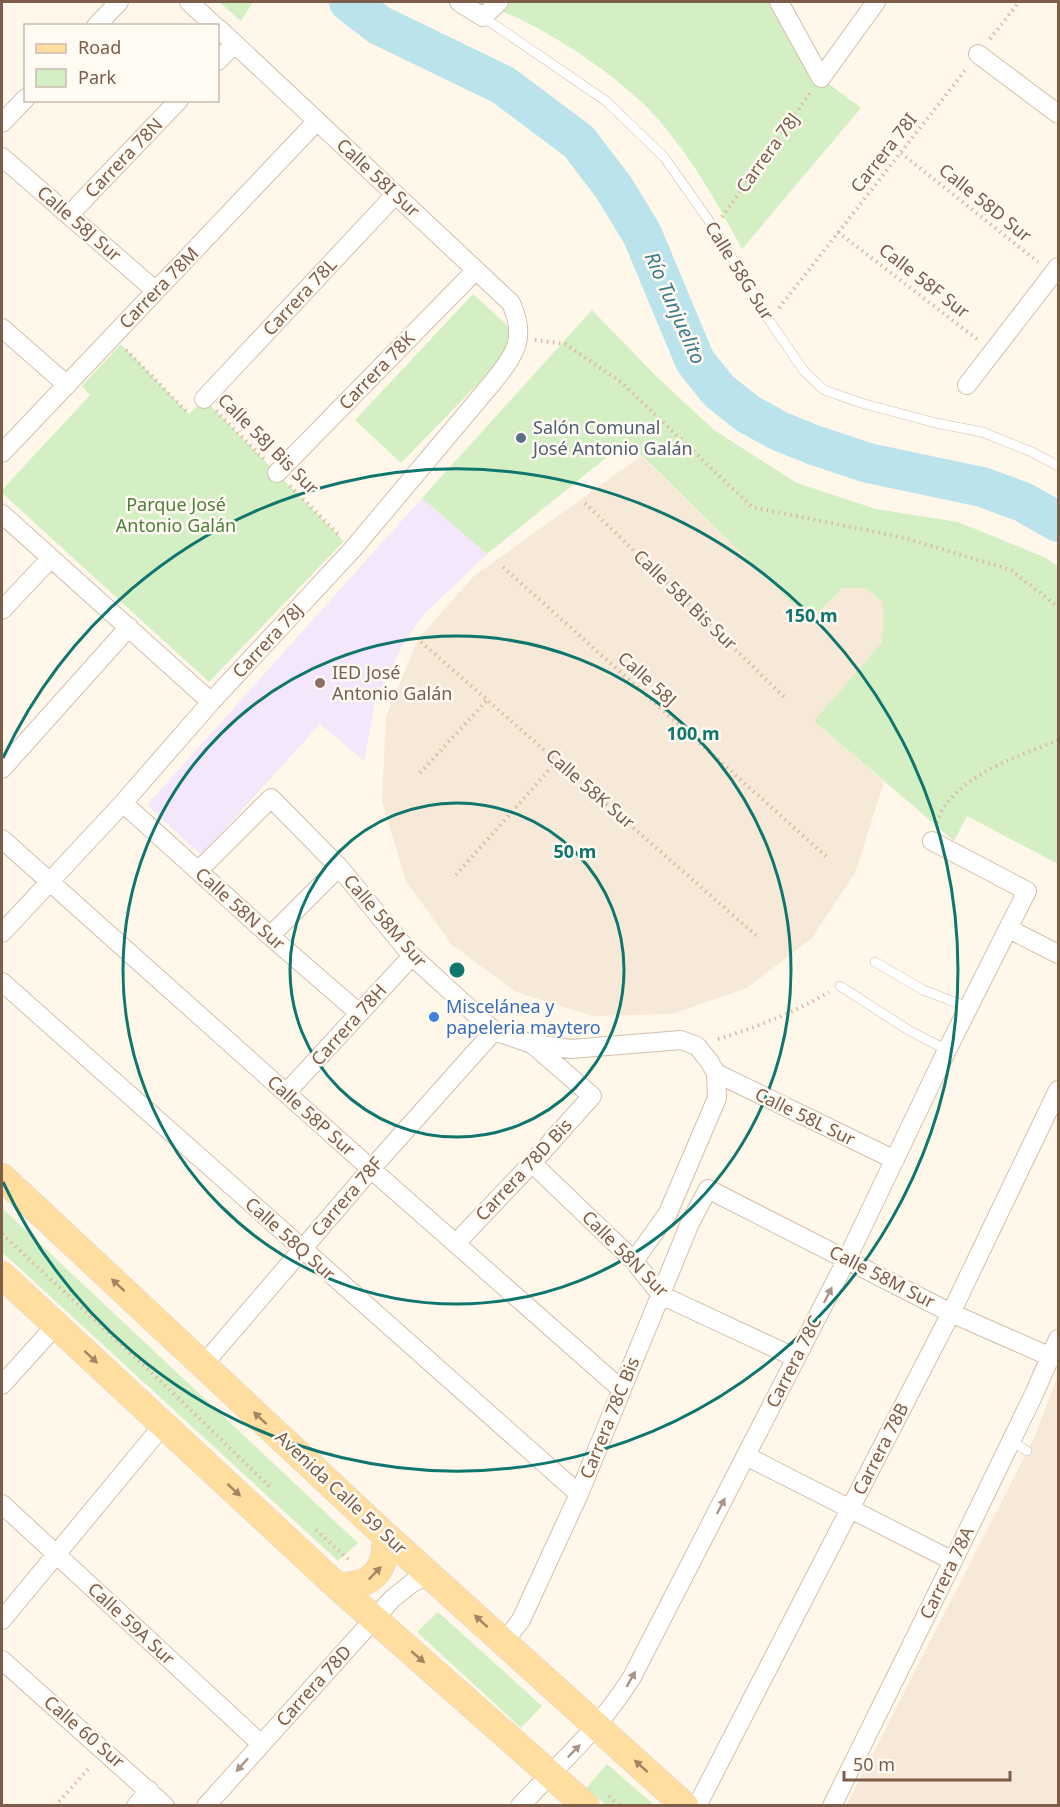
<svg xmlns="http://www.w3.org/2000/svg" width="1060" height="1807" font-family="'Noto Sans',sans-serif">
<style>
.residential{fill:#f7e9d7}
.education{fill:#f4e6fb}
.green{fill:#d5efc5}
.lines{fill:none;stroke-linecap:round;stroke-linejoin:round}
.river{stroke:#bbe3eb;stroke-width:40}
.lane-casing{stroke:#d3bfad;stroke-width:10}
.street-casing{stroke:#d3bfad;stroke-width:20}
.primary-casing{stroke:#ddd5d0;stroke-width:28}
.path{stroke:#ddb9a0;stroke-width:4;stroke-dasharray:1.5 4.5;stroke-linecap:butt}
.lane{stroke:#fff;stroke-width:9}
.street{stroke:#fff;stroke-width:18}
.primary{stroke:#ffdea0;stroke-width:27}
.oneway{fill:#a48463}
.oneway2{fill:#aa9689}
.ring{fill:none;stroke:#0f766e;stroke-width:3}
.service-dot{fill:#5c6f8a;stroke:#fffaf2;stroke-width:2}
.education-dot{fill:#8d6e63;stroke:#fffaf2;stroke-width:2}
.shop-dot{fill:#3f7fe0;stroke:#fffaf2;stroke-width:2}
.labels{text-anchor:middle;stroke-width:5;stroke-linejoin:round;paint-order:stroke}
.street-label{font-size:18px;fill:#7d5d49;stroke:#fffaf2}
.service-label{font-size:18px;fill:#4e5e75;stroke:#fffaf2;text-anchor:start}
.park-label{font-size:18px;fill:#4e7e3c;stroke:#fffaf2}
.education-label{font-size:18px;fill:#785e54;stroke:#fffaf2;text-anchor:start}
.shop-label{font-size:18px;fill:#366cbe;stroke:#fffaf2;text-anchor:start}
.water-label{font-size:20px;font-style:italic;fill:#3d7c8b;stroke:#fffaf2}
.centre{fill:#0f766e;stroke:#fffaf2;stroke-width:3}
.ring-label{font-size:18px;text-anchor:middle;font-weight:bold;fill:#0f766e;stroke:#fffaf2;stroke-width:5;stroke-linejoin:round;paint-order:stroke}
</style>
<rect width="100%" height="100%" fill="#fef7ea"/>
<path class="residential" d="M641,456L810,621L843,588H866L883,603L882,642L814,721L884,782L855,873L811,939L747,988L672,1014L592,1016L516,992L452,945L406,881L382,801L386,717L418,639L474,576Z
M1058,1375V1805L846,1806L1035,1436Z"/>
<path class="education" d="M422,498L487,554L423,615L405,640L375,702L364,761L320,724L201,855L147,805Z"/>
<path class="green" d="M219,2H253L241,21Z
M476,2H779L821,78L861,108L742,249C718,204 692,158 658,119C623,80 569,44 522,20C508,13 491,8 476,2Z
M473,294L506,324L511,333L504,357L401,463L355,420Z
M592,310L655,375L714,430L797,483L876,509L958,522L1044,557L1058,566V864L967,816L954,841L814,721L882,642L883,603L866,588H843L810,621L627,441L487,554L422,498Z
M121,344L189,414L204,399L344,541L209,682L2,493V490L90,395L82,386Z
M2,1208L358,1543L338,1561L2,1252Z
M438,1612L542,1706L521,1728L417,1632Z
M607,1764L654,1805H606L586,1788Z"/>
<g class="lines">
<path class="river" d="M349,2L379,25L503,85L579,142L614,188L642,234L695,361L719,391L748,414L779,431L814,445L868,463L982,487L1023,502L1058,522"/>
<g class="lane-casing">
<path id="lane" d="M483,17L606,101L664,157L714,228L769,320L804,371L824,390L861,403L936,423L982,432L1032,452L1058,466
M875,962L923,990L968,1007
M840,986L910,1031L947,1050
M1011,1441L1027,1451"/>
</g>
<g class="street-casing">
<path id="street" d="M189,2L215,26
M459,2L483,17L499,2
M779,2L821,78L876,2
M96,26L119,2
M978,54L1058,114
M218,61L234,44
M2,123L26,98
M2,157L156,291
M69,215L179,100
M2,328L67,385
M967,385L1058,267
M204,399L395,195
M2,453L317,121
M277,473L476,270
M2,514L211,702
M2,610L51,558
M2,769L129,627
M123,803L270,936L359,1013
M2,839L371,1169L622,1390
M198,871L271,798L339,867L412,956L494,1031L532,1044L592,1096L532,1163L456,1243
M1009,929L1058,954
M2,933L123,803L211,702L352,550L493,382C515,354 527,339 511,303L218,28
M270,936L339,867
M2,982L579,1494
M532,1044L571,1049L681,1040L697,1046L709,1061L716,1073L717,1098L668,1213L634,1261
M716,1073L895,1160
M286,1093L412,956
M532,1163L634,1261L661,1295L796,1358
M203,1365L371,1169L494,1031
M2,1385L56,1325
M746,1456L953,1561
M2,1504L261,1744
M2,1620L163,1425
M504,1642L521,1620L579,1494L690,1223L708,1189L951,1313L1051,1357H1058
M2,1660L165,1806
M136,1806L149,1790
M206,1806L392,1599L412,1583L429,1575
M520,1806C560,1763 601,1727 632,1677L847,1259L947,1050L1027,891L932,841
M697,1806L951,1313L1058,1090
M832,1806L953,1561L1034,1394L1058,1339"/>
</g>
<g class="primary-casing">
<path id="primary" d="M2,1177L385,1535L685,1806
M2,1275L337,1586L586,1806
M337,1586C373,1587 388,1569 385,1535"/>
</g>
<path class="path" d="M990,39L1019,2
M901,153L1038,262
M722,217L810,93
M838,232L978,340
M779,308L967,68
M535,340L565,344L621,382L752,507L905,538L1011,570L1058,607
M126,350L188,413
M216,411L264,459
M290,486L340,536
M585,503L785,698
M503,567L828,858
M421,642L759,938
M420,773L487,700
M937,823C950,777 1018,757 1058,740
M456,875L557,761
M718,1039C757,1027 793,1013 829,992
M2,1234L170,1390L271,1488
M316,1530L350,1561
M609,1796L620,1806
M55,1806L91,1766"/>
<use href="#lane" class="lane"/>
<use href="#street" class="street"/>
<use href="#primary" class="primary"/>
</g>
<defs><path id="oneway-solid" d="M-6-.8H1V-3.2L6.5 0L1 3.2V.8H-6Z" transform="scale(1.5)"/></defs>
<g class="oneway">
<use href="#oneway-solid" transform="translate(118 1285) rotate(-137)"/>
<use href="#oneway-solid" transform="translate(91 1357) rotate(43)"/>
<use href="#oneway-solid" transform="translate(260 1418) rotate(-137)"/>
<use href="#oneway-solid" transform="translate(234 1490) rotate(43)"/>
<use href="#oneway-solid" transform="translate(375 1573) rotate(-46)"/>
<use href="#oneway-solid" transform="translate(481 1621) rotate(-138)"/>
<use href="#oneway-solid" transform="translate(418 1657) rotate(41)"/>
<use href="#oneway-solid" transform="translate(641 1766) rotate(-138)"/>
</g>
<g class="oneway2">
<use href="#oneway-solid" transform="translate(828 1295) rotate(-63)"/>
<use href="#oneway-solid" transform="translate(721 1506) rotate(-63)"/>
<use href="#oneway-solid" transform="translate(631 1679) rotate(-60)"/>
<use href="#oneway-solid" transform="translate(574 1751) rotate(-46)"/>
<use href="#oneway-solid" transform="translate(242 1765) rotate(132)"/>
</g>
<g class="ring">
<circle cx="457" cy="970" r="167"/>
<circle cx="457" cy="970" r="334"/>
<path d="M3 758A501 501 0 1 1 3 1182"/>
</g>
<circle class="service-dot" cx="521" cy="438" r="6"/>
<circle class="education-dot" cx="320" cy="683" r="6"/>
<circle class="shop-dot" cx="434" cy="1017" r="6"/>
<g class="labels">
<g class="street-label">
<text transform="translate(768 153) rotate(-54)" y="6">Carrera 78J</text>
<text transform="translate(884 153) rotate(-52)" y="6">Carrera 78I</text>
<text transform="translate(124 158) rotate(-46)" y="6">Carrera 78N</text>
<text transform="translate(378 178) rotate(43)" y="6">Calle 58I Sur</text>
<text transform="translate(985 203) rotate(39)" y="6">Calle 58D Sur</text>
<text transform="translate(79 224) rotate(41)" y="6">Calle 58J Sur</text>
<text transform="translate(739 271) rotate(58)" y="6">Calle 58G Sur</text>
<text transform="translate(924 281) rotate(38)" y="6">Calle 58F Sur</text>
<text transform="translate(159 288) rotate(-46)" y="6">Carrera 78M</text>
<text transform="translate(300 297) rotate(-47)" y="6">Carrera 78L</text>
<text transform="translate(377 371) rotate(-46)" y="6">Carrera 78K</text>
<text transform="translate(268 444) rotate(45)" y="6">Calle 58J Bis Sur</text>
<text transform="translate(685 600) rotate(44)" y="6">Calle 58I Bis Sur</text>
<text transform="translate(268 641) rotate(-47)" y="6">Carrera 78J</text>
<text transform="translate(647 679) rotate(42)" y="6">Calle 58J</text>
<text transform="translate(590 789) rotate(41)" y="6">Calle 58K Sur</text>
<text transform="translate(240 909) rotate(42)" y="6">Calle 58N Sur</text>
<text transform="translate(385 921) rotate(49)" y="6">Calle 58M Sur</text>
<text transform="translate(349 1025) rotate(-48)" y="6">Carrera 78H</text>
<text transform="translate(311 1116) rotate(42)" y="6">Calle 58P Sur</text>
<text transform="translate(805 1117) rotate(26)" y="6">Calle 58L Sur</text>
<text transform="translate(524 1170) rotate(-47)" y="6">Carrera 78D Bis</text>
<text transform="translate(347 1197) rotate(-49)" y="6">Carrera 78F</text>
<text transform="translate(290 1239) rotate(42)" y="6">Calle 58Q Sur</text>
<text transform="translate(625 1254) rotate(45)" y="6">Calle 58N Sur</text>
<text transform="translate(882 1277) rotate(27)" y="6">Calle 58M Sur</text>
<text transform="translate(794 1362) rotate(-63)" y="6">Carrera 78C</text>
<text transform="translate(610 1418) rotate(-68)" y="6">Carrera 78C Bis</text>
<text transform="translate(881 1449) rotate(-63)" y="6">Carrera 78B</text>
<text transform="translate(341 1493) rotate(43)" y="6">Avenida Calle 59 Sur</text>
<text transform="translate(947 1573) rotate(-64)" y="6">Carrera 78A</text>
<text transform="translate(131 1624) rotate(43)" y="6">Calle 59A Sur</text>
<text transform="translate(314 1686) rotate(-48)" y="6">Carrera 78D</text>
<text transform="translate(84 1732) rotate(41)" y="6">Calle 60 Sur</text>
</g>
<g class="service-label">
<text x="533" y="434">Salón Comunal<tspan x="533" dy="21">José Antonio Galán</tspan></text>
</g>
<g class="park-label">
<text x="176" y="511">Parque José<tspan x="176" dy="21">Antonio Galán</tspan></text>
</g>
<g class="education-label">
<text x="332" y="679">IED José<tspan x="332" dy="21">Antonio Galán</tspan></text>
</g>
<g class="shop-label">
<text x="446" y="1013">Miscelánea y<tspan x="446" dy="21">papeleria maytero</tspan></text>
</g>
<g class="water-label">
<text transform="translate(675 308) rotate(66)" y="7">Río Tunjuelito</text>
</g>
</g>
<circle cx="457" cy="970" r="9" class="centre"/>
<g class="ring-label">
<text x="811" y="622">150 m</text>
<text x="693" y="740">100 m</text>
<text x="575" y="858">50 m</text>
</g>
<rect width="1060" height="1807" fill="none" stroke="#7d5d49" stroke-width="6"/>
<rect x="24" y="24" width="195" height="78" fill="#fffaf2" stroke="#cbbbae" stroke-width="1.5"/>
<rect x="36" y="44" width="30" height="9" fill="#ffdea0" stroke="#cbbbae" stroke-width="1.5"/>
<text x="78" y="54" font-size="18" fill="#7d5d49">Road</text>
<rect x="36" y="69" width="30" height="18" fill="#d5efc5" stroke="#cbbbae" stroke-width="1.5"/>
<text x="78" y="84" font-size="18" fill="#7d5d49">Park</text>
<path d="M844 1771v9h166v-9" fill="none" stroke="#7d5d49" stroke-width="3"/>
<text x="853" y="1771" font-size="18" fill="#7d5d49" stroke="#fffaf2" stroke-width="4.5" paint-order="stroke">50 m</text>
</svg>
